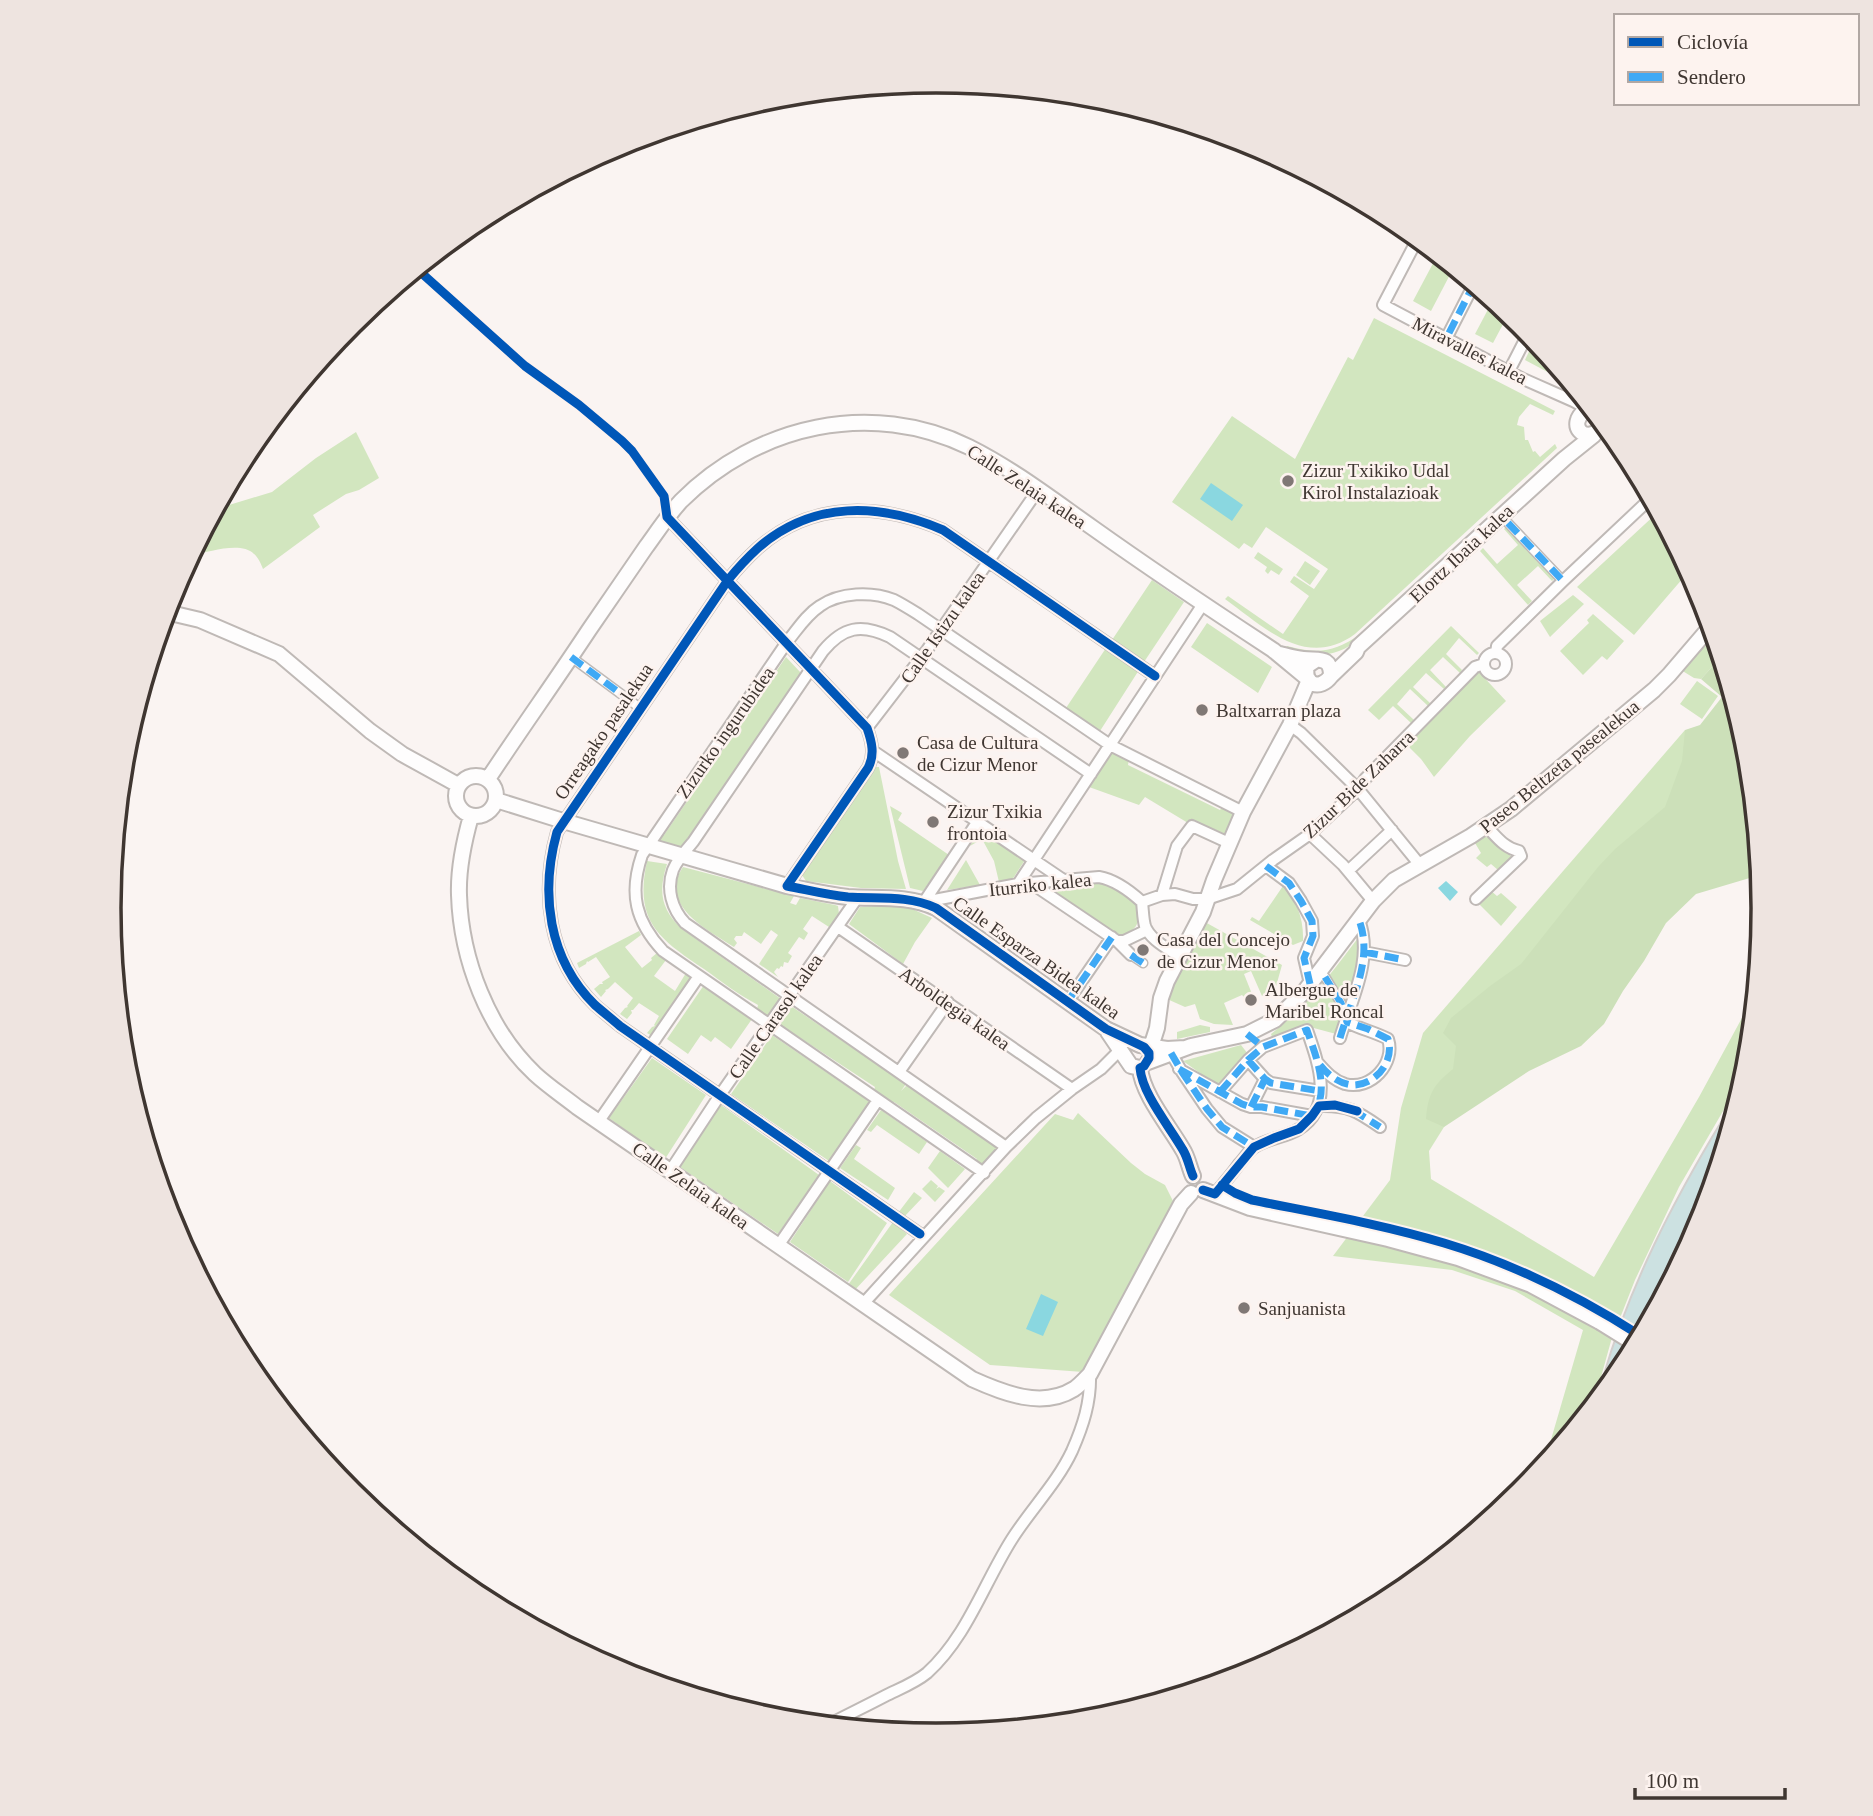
<svg xmlns="http://www.w3.org/2000/svg" width="1873" height="1816" font-family="Georgia,serif">
<style>
.green{fill:#d2e6bf}
.forest{fill:#cce0b9}
.water{fill:#8ad7e0}
.lines{fill:none;stroke-linecap:round;stroke-linejoin:round}
.pedestrian-casing{stroke:#bfb9b6;stroke-width:11}
.minor-casing{stroke:#bfb9b6;stroke-width:14}
.tertiary-casing{stroke:#bfb9b6;stroke-width:18}
.motorway-casing{stroke:#d3cfcd;stroke-width:23}
.pedestrian{stroke:#fefdfd;stroke-width:8}
.minor{stroke:#fefdfd;stroke-width:10}
.tertiary{stroke:#fefdfd;stroke-width:14}
.motorway{stroke:#cce1e1;stroke-width:19}
.tertiary-bridge-casing{stroke:#bfb9b6;stroke-width:18;stroke-linecap:butt}
.tertiary-bridge{stroke:#fefdfd;stroke-width:14}
.quiet{stroke:#3fa9f5;stroke-width:7;stroke-dasharray:14 7;stroke-linecap:butt}
.cycleway-casing{stroke:#fdf3ef;stroke-width:13}
.cycleway{stroke:#0057b8;stroke-width:9}
.poi-dot{fill:#807875;stroke:#fdf3ef;stroke-width:2.5}
.labels{text-anchor:middle;stroke-width:5;stroke-linejoin:round;paint-order:stroke}
.street-label{font-size:19px;fill:#3f3631;stroke:#fdf3ef}
.poi-label{font-size:19px;fill:#3f3631;stroke:#fdf3ef;text-anchor:start}
.rim{fill:none;stroke:#3f3631;stroke-width:3.5}
</style>
<rect width="100%" height="100%" fill="#faf4f2"/>
<path class="green" d="M1438,254L1454,267L1431,311L1413,301Z
M1493,300L1509,313L1493,343L1475,334Z
M1374,318L1555,411L1553,415L1530,404L1519,417L1517,425L1524,427L1525,440H1528L1533,452L1535,451L1540,457L1555,444L1557,448L1355,634C1306,670 1264,627 1225,599L1228,596L1283,634L1309,596L1290,582L1294,576L1314,589L1328,569L1266,527L1252,548L1244,543L1239,549L1172,502L1232,416L1295,459L1348,357L1353,360Z
M1535,339L1548,356V357L1551,359L1572,385L1525,360Z
M356,432L379,478L359,490L346,494L313,515L320,527L263,569C261,564 258,557 254,554C241,541 209,552 193,555V553L216,509L272,492L316,458Z
M1658,512L1690,570L1634,635L1577,587Z
M1507,526L1555,578L1552,581L1538,566L1517,585L1532,601L1528,605L1480,551L1483,548L1497,564L1518,545L1504,529Z
M1258,552L1283,569L1279,575L1271,570L1268,574L1265,571L1267,567L1254,558Z
M1305,561L1320,571L1310,585L1296,575Z
M1152,580L1184,602L1144,662L1112,640Z
M1573,595L1584,604L1550,637L1540,621Z
M1593,614L1624,641L1607,660L1602,656L1583,675L1560,651L1589,623L1587,620Z
M1207,623L1272,667L1258,693L1191,647Z
M1451,626L1479,653L1477,655L1459,638L1446,654L1462,670L1460,673L1443,657L1430,670L1446,687L1444,689L1426,673L1413,687L1430,703L1428,706L1410,689L1397,704L1414,720L1411,723L1393,706L1379,720L1368,710Z
M1360,634L1362,637C1334,660 1317,656 1283,651L1287,646C1317,654 1334,653 1360,634Z
M1714,634L1721,657L1701,679L1694,678L1681,670Z
M1106,648L1139,670L1100,731L1066,708Z
M786,657L801,673L681,848L659,842V834L664,835Z
M1479,672L1506,701L1470,736L1434,777L1421,759L1407,745Z
M1697,681L1718,696L1702,719L1680,704Z
M1685,730L1689,783L1471,1063L1444,1127L1429,1151L1431,1179L1594,1277L1699,1097L1743,1016L1755,1004L1748,1068L1679,1187L1635,1280L1611,1341L1593,1406L1543,1467L1583,1330L1515,1291L1452,1270L1333,1256L1390,1180L1401,1108L1423,1033Z
M1109,752H1117L1129,759L1128,765L1220,810L1223,806L1235,812L1225,834L1193,820L1188,823L1145,797L1139,805L1089,787L1101,770L1099,768Z
M876,767H879L898,861L906,889L861,888L806,881L802,875Z
M890,806L902,813L898,820L949,855L923,891L910,888Z
M980,830L1025,860L1012,880L999,882L994,861L982,839L970,846Z
M1485,837L1492,838L1512,857L1498,870L1491,864L1487,867L1476,858L1481,853L1475,843Z
M966,860L980,885L947,890Z
M647,861L667,864C658,892 661,909 682,929L781,999L769,1019L757,1009L758,1005C739,995 722,982 704,969C658,938 634,921 647,861Z
M683,867L794,896L790,903L796,905L800,898L835,905L838,906L839,914L829,927L812,916L803,929L808,933L804,940L799,937L788,953L792,956L788,963L784,962L783,967L781,966L779,969L777,968L774,972L778,977L759,964L778,935L771,930L761,944L744,932L742,936H736L734,939L737,943L734,947C708,930 657,905 683,867Z
M1090,881C1105,882 1122,887 1132,899C1146,915 1138,934 1117,936L1045,889V886Z
M1285,883C1296,902 1304,918 1303,941L1293,945L1250,920L1252,917L1259,921Z
M1490,890L1497,896L1501,893L1517,907L1501,926L1477,902Z
M888,905L908,907L932,918L915,942L903,964L849,924L860,907Z
M1205,922L1282,965L1275,990L1262,996L1251,971L1244,974L1252,994L1244,997L1242,995L1224,1003L1233,1025L1214,1024L1200,1019L1195,1004L1185,1007L1167,999L1170,991Z
M639,931L641,935L625,947L642,968L652,960L651,958L657,953L666,960L654,976L675,991L686,973L691,978L652,1036L647,1033L652,1027L655,1026L654,1025L659,1016L639,1003L633,1010H631L632,1013L627,1019L620,1014L625,1008L628,1007L627,1006L633,998L615,982L608,989L605,990L606,991L601,997L594,989L600,984H603L602,982L610,977L596,957L588,962L587,961L586,964L579,968L577,963Z
M1361,934L1356,970L1336,1034L1310,1027L1275,1039L1272,1037L1271,1034C1307,1006 1334,970 1361,934Z
M704,985L752,1019L731,1049L715,1037L711,1042L701,1035L688,1054L667,1039Z
M791,1006L906,1084L901,1091L907,1085L1000,1149L982,1167L975,1162L977,1159L894,1102L892,1104L874,1090L875,1087L779,1024Z
M1200,1025L1210,1027V1032L1177,1039V1032Z
M772,1035L870,1102L829,1161L731,1094Z
M1241,1045L1248,1054L1218,1086L1183,1061Z
M652,1058L706,1095L665,1159L609,1118Z
M721,1105L819,1175L778,1234L680,1167Z
M881,1110L927,1142L919,1154L877,1125L871,1132L867,1130Z
M1078,1113L1131,1163L1145,1174L1165,1185L1173,1201L1122,1300L1083,1372L990,1365L889,1295L1055,1114L1073,1120Z
M856,1145L861,1148L854,1159L895,1188L888,1200L840,1168Z
M940,1151L965,1169L948,1188L928,1168Z
M931,1180L938,1186L936,1189L939,1187L945,1191L935,1202L922,1189Z
M830,1181L887,1223L848,1282L790,1242Z
M914,1192L922,1198L904,1217L898,1213Z
M893,1222L907,1234L854,1291L848,1286V1285Z"/>
<path class="forest" d="M1721,657L1748,747L1760,870L1753,877L1696,894L1666,923L1644,961L1623,991L1604,1024L1581,1046L1529,1071L1444,1127L1426,1119C1428,1094 1433,1085 1453,1069L1456,1046L1443,1033L1451,1018L1490,986L1521,964L1598,867L1615,849L1665,807L1682,761L1685,730L1700,725L1722,697L1701,679Z"/>
<path class="water" d="M1211,483L1243,505L1232,521L1200,499Z
M1446,881L1458,892L1450,901L1438,888Z
M1041,1294L1058,1302L1043,1336L1026,1329Z"/>
<g class="lines">
<g class="pedestrian-casing">
<path id="pedestrian" d="M1508,523L1563,581
M571,657L640,708
M1131,955L1143,963
M1325,977L1341,1003L1346,1018"/>
</g>
<g class="minor-casing">
<path id="minor" d="M1418,238L1383,305L1521,378L1573,401L1589,410
M1449,333L1474,284
M1509,371L1529,332
M667,517L867,728C872,742 875,755 868,768L787,886
M1496,653L1497,646L1563,581L1651,498
M1484 664a11 11 0 1 1 22 0a11 11 0 1 1-22 0Z
M1290,725L1301,733L1358,789L1420,865
M867,728L927,650L1038,490
M873,751L1062,879
M1310,834L1343,865L1373,901
M1266,866L1289,883L1301,901L1312,921L1313,936L1304,958L1310,984
M1348,871L1392,830
M1031,883L1117,941H1124L1147,930
M1018,884L1203,604
M1162,895L1177,846L1192,826L1229,843
M1476,899L1521,856L1519,851C1504,848 1496,836 1486,826
M924,902L1018,884L1099,877C1116,880 1130,891 1142,902
M924,902L978,821
M1142,902L1162,895L1175,894L1193,899H1207L1237,889L1273,860L1310,834L1358,789L1365,779L1475,667L1484,664
M1142,902C1143,910 1143,919 1145,926C1150,940 1169,949 1180,957
M838,927L1072,1089
M1117,941L1131,955
M1364,952L1405,960
M1068,1001L1112,937
M1340,1038C1351,1000 1374,959 1359,920
M1171,1053L1182,1072L1207,1109L1222,1127L1254,1147
M1248,1060L1265,1079L1271,1083L1320,1091
M1318,1063C1326,1072 1333,1080 1345,1084C1371,1091 1396,1063 1388,1039C1375,1032 1360,1029 1347,1022L1346,1018
M1179,1069L1242,1104L1251,1107H1262L1312,1116
M899,1072L948,1002
M1319,1106C1348,1105 1357,1111 1380,1127
M1251,1107L1265,1079
M599,1121L699,976
M1006,1147L685,923C672,909 666,889 673,870C677,860 686,850 693,842L823,651C843,627 861,623 890,637L1091,774
M670,1171L720,1095L858,897
M984,1173L663,951C635,921 629,893 642,855L787,642C797,630 806,615 820,606C840,592 872,591 894,600C902,604 910,609 918,614L1110,745L1243,812
M1215,1194C1223,1184 1232,1174 1239,1164C1244,1159 1248,1152 1253,1148C1267,1138 1285,1138 1299,1129C1335,1107 1318,1062 1307,1030L1263,1047L1248,1060L1220,1092
M920,1234L620,1026C612,1019 603,1012 595,1005C548,959 540,893 557,832L728,580C737,569 747,558 758,548C813,500 880,503 943,530L1155,676
M778,1246L878,1100
M863,1304L1006,1147L1036,1118L1072,1089L1101,1069L1120,1050
M828,1725C847,1715 866,1706 885,1696C899,1689 915,1683 927,1673C967,1637 984,1583 1012,1539C1031,1509 1057,1483 1072,1451C1083,1426 1091,1402 1090,1374"/>
</g>
<g class="tertiary-casing">
<path id="tertiary" d="M1594,411H1585C1567,424 1584,445 1600,429L1602,421
M166,612L200,620L279,654L370,731L402,754L458,785
M1280,654C1288,656 1295,658 1303,659C1318,661 1331,655 1331,676C1320,691 1303,685 1307,666L1316,660
M1331,676L1356,652L1358,647L1564,459L1594,435
M456 796a20 20 0 1 1 40 0a20 20 0 1 1-40 0Z
M488,779C521,729 556,680 589,630C608,602 627,575 646,547C657,532 668,515 681,501C757,425 871,399 969,447C1013,469 1053,500 1093,528C1152,570 1212,610 1273,650L1307,678
M496,800L563,821L787,886C808,890 827,895 848,897C878,899 908,895 936,908L1106,1029L1140,1045L1167,1049L1185,1048
M471,816C464,841 458,869 459,895C461,959 488,1030 535,1074C548,1086 563,1096 577,1107L972,1379C1003,1393 1042,1409 1074,1389C1080,1385 1085,1379 1090,1374L1181,1204L1191,1193
M1108,1032L1131,1066L1140,1068
M1151,1047L1157,1028L1161,998L1167,981L1203,912L1214,880L1243,812L1290,725L1309,680
M1148,1062L1191,1046L1247,1034L1275,1020L1304,992L1373,901L1394,880L1471,836L1511,809L1654,690L1669,675L1711,626
M1140,1068C1142,1094 1170,1127 1183,1150C1188,1158 1189,1167 1193,1176
M1203,1190L1250,1208L1388,1239L1458,1258L1531,1285L1600,1322"/>
</g>
<g class="motorway-casing">
<path id="motorway" d="M1690,1246L1702,1221
M1613,1381C1639,1290 1682,1207 1731,1126"/>
</g>
<use href="#pedestrian" class="pedestrian"/>
<use href="#minor" class="minor"/>
<use href="#tertiary" class="tertiary"/>
<use href="#motorway" class="motorway"/>
<g class="tertiary-bridge-casing">
<path id="tertiary-bridge" d="M1600,1322L1637,1345"/>
</g>
<use href="#tertiary-bridge" class="tertiary-bridge"/>
<path class="quiet" d="M1449,333L1474,284
M1508,523L1563,581
M571,657L640,708
M1266,866L1289,883L1301,901L1312,921L1313,936L1304,958L1310,984
M1364,952L1405,960
M1131,955L1143,963
M1068,1001L1112,937
M1247,1034L1263,1047
M1340,1038C1351,1000 1374,959 1359,920
M1171,1053L1182,1072L1207,1109L1222,1127L1254,1147
M1248,1060L1265,1079L1271,1083L1320,1091
M1320,1065C1328,1075 1339,1084 1353,1085C1376,1085 1395,1061 1388,1039L1368,1029L1347,1022L1341,1003L1325,977
M1179,1069L1242,1104L1251,1107H1262L1312,1116
M1220,1092L1248,1060L1263,1047L1307,1030C1315,1054 1329,1086 1316,1110
M1251,1107L1265,1079
M1353,1110L1380,1127"/>
<g class="cycleway-casing">
<path id="cycleway" d="M417,269L525,366L579,405L622,441L632,451L664,496L667,517L867,728C872,742 875,755 868,768L787,886C808,890 827,895 848,897C878,899 908,895 936,908L1106,1029L1144,1047L1149,1053V1058L1144,1066L1140,1068
M1140,1068C1142,1094 1170,1127 1183,1150C1188,1158 1189,1167 1193,1176
M1222,1185L1235,1193L1252,1200C1316,1213 1381,1224 1444,1243C1514,1264 1580,1297 1641,1336
M1203,1190L1215,1194L1254,1147L1274,1138L1299,1129L1312,1116L1319,1106L1335,1105L1357,1111
M920,1234L620,1026C612,1019 603,1012 595,1005C548,959 540,893 557,832L728,580C737,569 747,558 758,548C813,500 880,503 943,530L1155,676"/>
</g>
<use href="#cycleway" class="cycleway"/>
</g>
<g class="poi-dot">
<circle cx="1288" cy="481" r="7"/>
<circle cx="1202" cy="710" r="7"/>
<circle cx="903" cy="753" r="7"/>
<circle cx="933" cy="822" r="7"/>
<circle cx="1143" cy="950" r="7"/>
<circle cx="1251" cy="1000" r="7"/>
<circle cx="1244" cy="1308" r="7"/>
</g>
<g class="labels">
<g class="street-label">
<text transform="translate(1470 350) rotate(27)" y="7">Miravalles kalea</text>
<text transform="translate(1027 486) rotate(33)" y="7">Calle Zelaia kalea</text>
<text transform="translate(1461 553) rotate(-43)" y="7">Elortz Ibaia kalea</text>
<text transform="translate(942 627) rotate(-55)" y="7">Calle Istizu kalea</text>
<text transform="translate(603 731) rotate(-56)" y="7">Orreagako pasalekua</text>
<text transform="translate(725 732) rotate(-55)" y="7">Zizurko ingurubidea</text>
<text transform="translate(1559 766) rotate(-39)" y="7">Paseo Beltzeta pasealekua</text>
<text transform="translate(1358 784) rotate(-44)" y="7">Zizur Bide Zaharra</text>
<text transform="translate(1040 884) rotate(-6)" y="7">Iturriko kalea</text>
<text transform="translate(1037 957) rotate(35)" y="7">Calle Esparza Bidea kalea</text>
<text transform="translate(955 1008) rotate(35)" y="7">Arboldegia kalea</text>
<text transform="translate(775 1016) rotate(-55)" y="7">Calle Carasol kalea</text>
<text transform="translate(691 1185) rotate(35)" y="7">Calle Zelaia kalea</text>
</g>
<g class="poi-label">
<text x="1302" y="477">Zizur Txikiko Udal<tspan x="1302" dy="22">Kirol Instalazioak</tspan></text>
<text x="1216" y="717">Baltxarran plaza</text>
<text x="917" y="749">Casa de Cultura<tspan x="917" dy="22">de Cizur Menor</tspan></text>
<text x="947" y="818">Zizur Txikia<tspan x="947" dy="22">frontoia</tspan></text>
<text x="1157" y="946">Casa del Concejo<tspan x="1157" dy="22">de Cizur Menor</tspan></text>
<text x="1265" y="996">Albergue de<tspan x="1265" dy="22">Maribel Roncal</tspan></text>
<text x="1258" y="1315">Sanjuanista</text>
</g>
</g>
<path d="M0 0H1873V1816H0ZM121 908a815 815 0 1 1 1630 0a815 815 0 1 1-1630 0Z" fill="#eee4e0" fill-rule="evenodd"/>
<path class="rim" d="M121 908a815 815 0 1 1 1630 0a815 815 0 1 1-1630 0Z"/>
<rect x="1614" y="14" width="245" height="91" fill="#fdf3ef" stroke="#b1a7a3" stroke-width="2"/>
<rect x="1628" y="37" width="35" height="10" fill="#0057b8" stroke="#b1a7a3" stroke-width="2"/>
<text x="1677" y="49" font-size="21" fill="#3f3631">Ciclovía</text>
<rect x="1628" y="72" width="35" height="10" fill="#3fa9f5" stroke="#b1a7a3" stroke-width="2"/>
<text x="1677" y="84" font-size="21" fill="#3f3631">Sendero</text>
<path d="M1635 1788v10h150v-10" fill="none" stroke="#3f3631" stroke-width="3.5"/>
<text x="1646" y="1788" font-size="21" fill="#3f3631" stroke="#fdf3ef" stroke-width="5" paint-order="stroke">100 m</text>
</svg>
